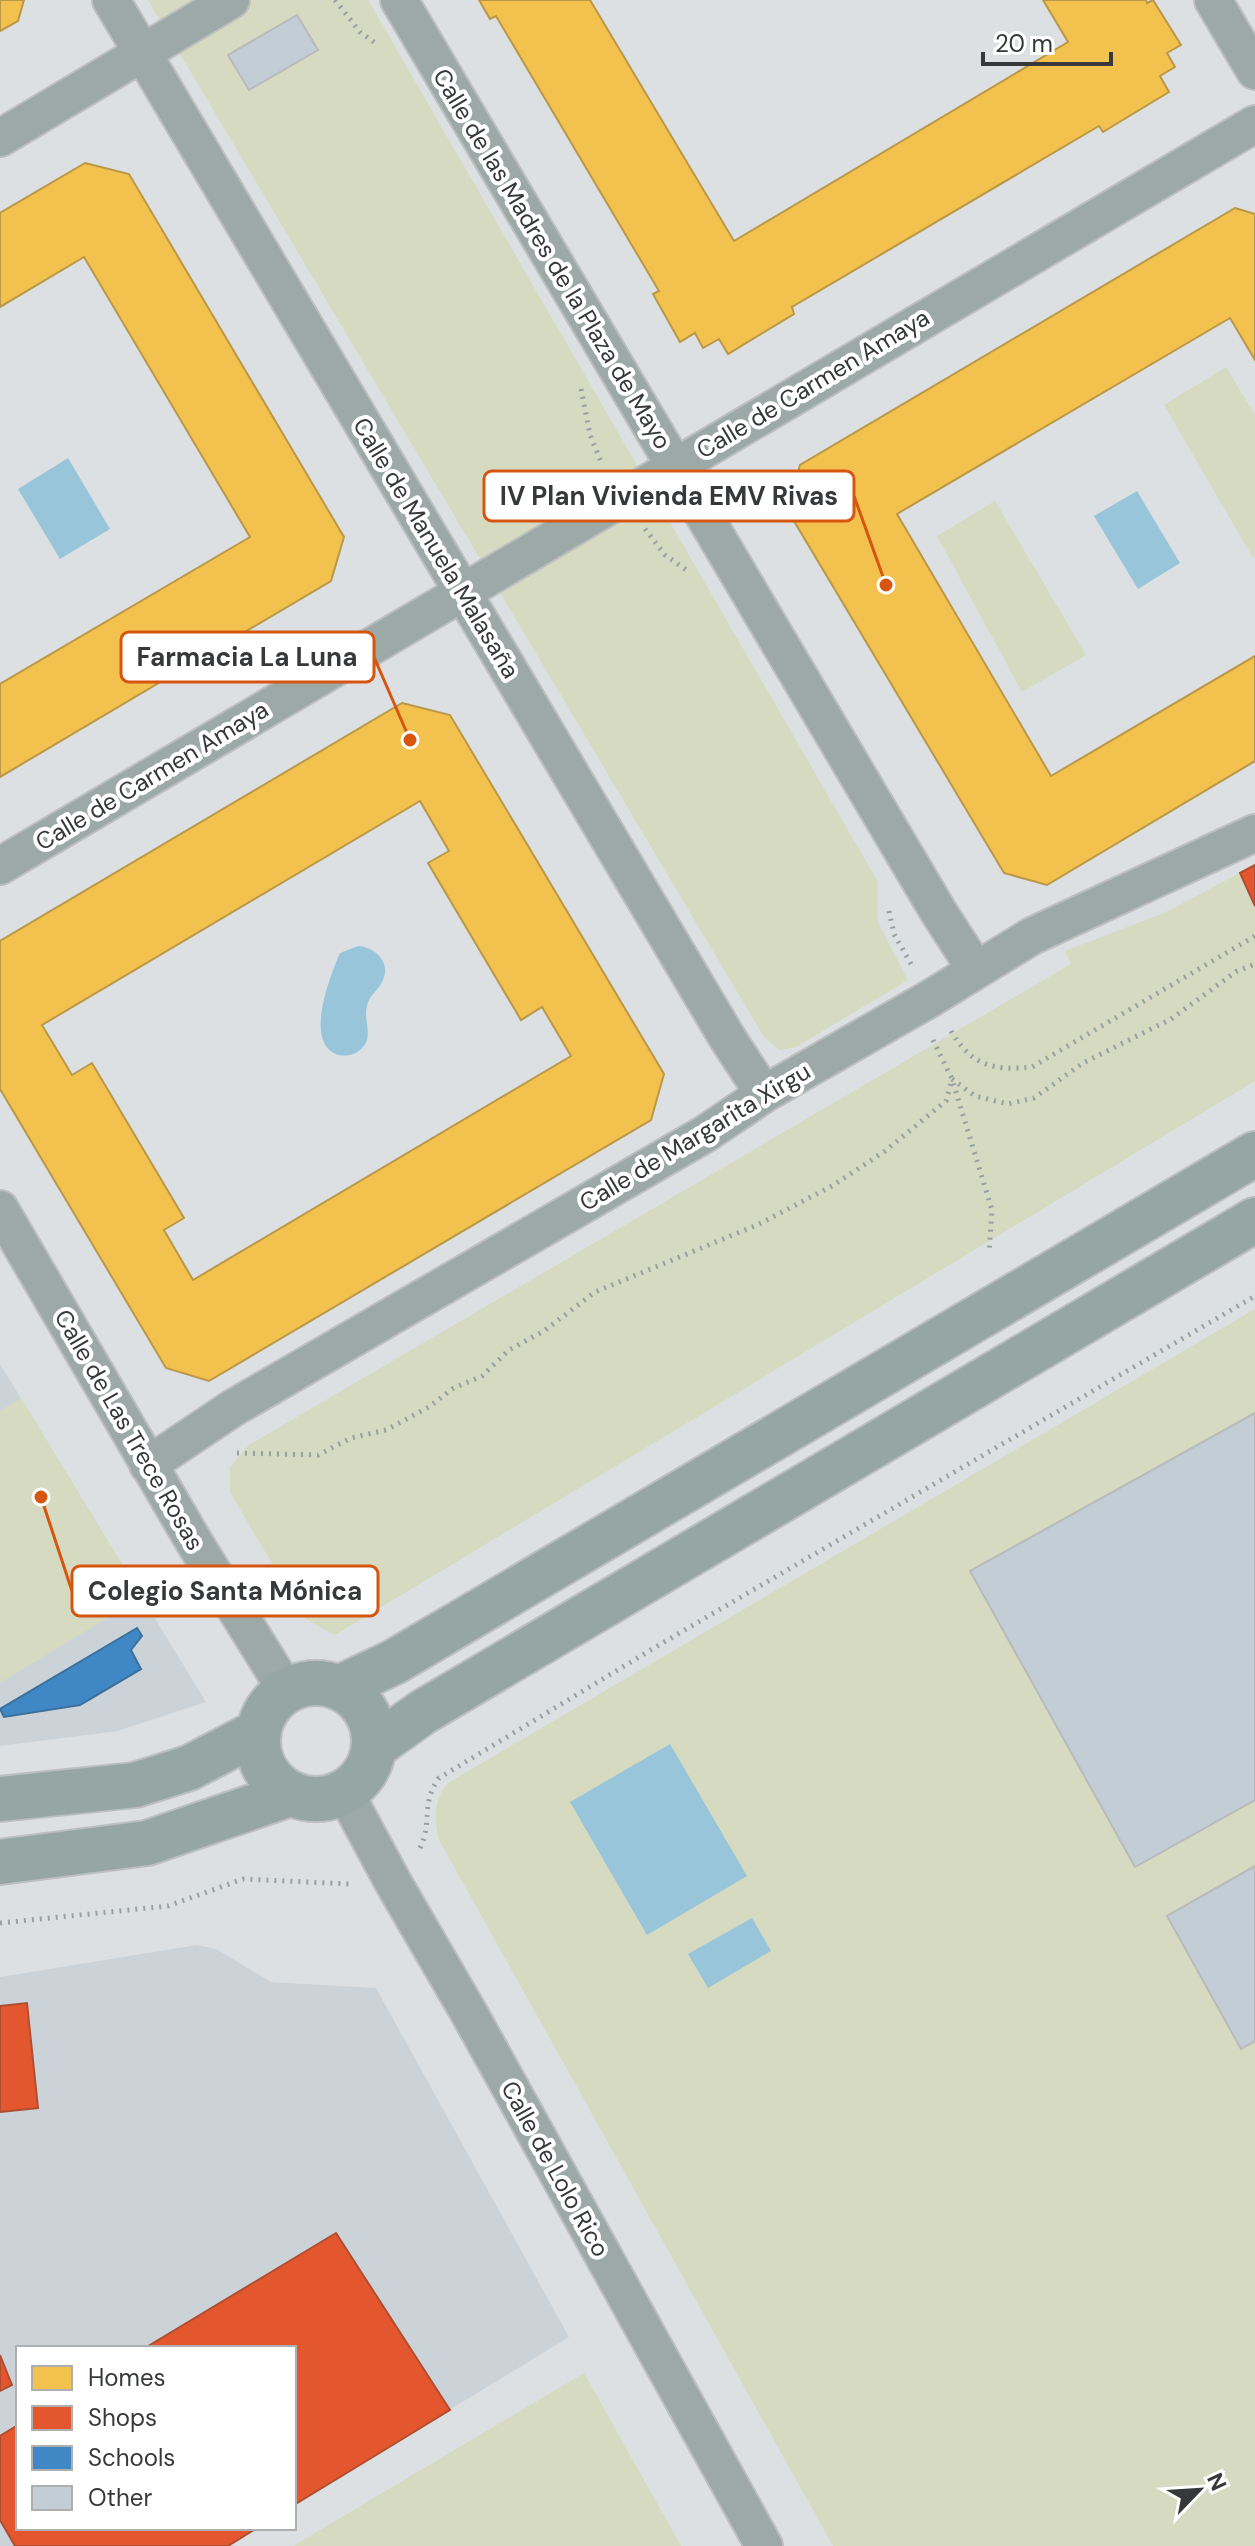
<svg xmlns="http://www.w3.org/2000/svg" width="1255" height="2546" font-family="'DM Sans',sans-serif">
<style>
.built{fill:#ccd3d8}
.green{fill:#d5dac1}
.water{fill:#98c5da}
.homes{fill:#f2c14e;stroke:#ba9848;stroke-width:2;fill-rule:evenodd}
.shops{fill:#e4572e;stroke:#b04e31;stroke-width:2}
.schools{fill:#3f88c5;stroke:#3c709b;stroke-width:2}
.building{fill:#c2cdd5;stroke:#b8babc;stroke-width:2}
.lines{fill:none;stroke-linecap:round;stroke-linejoin:round}
.street-casing{stroke:#bcbebf;stroke-width:40}
.secondary-casing{stroke:#bcbebf;stroke-width:48}
.path{stroke:#97a1a0;stroke-width:5;stroke-dasharray:2 6;stroke-linecap:butt}
.street{stroke:#9ca9a6;stroke-width:36}
.secondary{stroke:#96a6a4;stroke-width:44}
.labels{text-anchor:middle;stroke-width:8;stroke-linejoin:round;paint-order:stroke}
.street-label{font-size:24px;fill:#363839;stroke:#fff}
.leader{fill:none;stroke:#d65610;stroke-width:3}
.callout-dot{fill:#d65610;stroke:#fff;stroke-width:3}
.callout{fill:#fff;stroke:#d65610;stroke-width:3}
.callout-label{font-size:26px;text-anchor:middle;font-weight:bold;fill:#363839}
</style>
<rect width="100%" height="100%" fill="#dde0e2"/>
<path class="built" d="M0,1364L206,1702L118,1731L0,1746Z
M197,1945L216,1949L271,1982L376,1988L569,2337L294,2505V2348H18V2528L228,2546H0V1977Z"/>
<path class="green" d="M148,0H368L878,882V922L908,980L796,1047L779,1050L764,1037Z
M1226,367L1255,415V556L1253,558L1164,405Z
M995,501L1086,655L1022,692L937,536Z
M1255,865V1081L335,1635L304,1618L230,1492V1467L249,1445L1071,964L1065,951L1164,913Z
M1255,1309V2546H833L438,1838C435,1816 433,1800 448,1783Z
M21,1398L142,1597L0,1683V1411Z
M584,2373L681,2546H293Z"/>
<path class="water" d="M68,458L110,529L60,559L18,489Z
M1137,491L1180,563L1138,589L1094,516Z
M358,946C375,947 391,962 383,980C379,990 369,995 367,1006C363,1021 374,1036 362,1048C357,1054 347,1057 339,1055C302,1045 331,974 340,953Z
M670,1744L747,1876L647,1935L570,1802Z
M752,1918L771,1951L708,1988L688,1954Z"/>
<path class="homes" d="M0,0H24L18,21L0,31Z
M479,0H590L734,241L1068,42L1043,0H1146L1147,3L1153,0L1181,45L1167,53L1175,67L1160,76L1169,92L1103,132L1099,126L792,307L794,314L728,354L719,339L703,348L695,333L680,342L653,294L659,291L496,16L490,19Z
M85,163L129,174L344,537L331,581L0,777V684L250,537L84,257L0,307V213Z
M1235,208L1255,214V360L1230,318L897,514L1051,776L1255,656V761L1047,885L1004,873L788,511L800,465Z
M402,703L450,715L664,1074L651,1120L209,1381L166,1368L0,1089V941ZM420,801L449,851L428,863L521,1020L542,1007L571,1056L193,1280L164,1230L184,1218L92,1063L72,1075L42,1025Z"/>
<path class="shops" d="M1255,865V906L1240,873Z
M27,2003L38,2108L0,2112V2006Z
M336,2233L450,2410L294,2505V2348H145Z
M0,2355L12,2385L0,2391Z
M18,2425V2528H257L228,2546H15L0,2520V2436Z"/>
<path class="schools" d="M137,1628L142,1636L131,1650L141,1669L80,1705L4,1717L0,1709Z"/>
<path class="building" d="M297,15L318,50L249,90L228,55Z
M1255,1413V1800L1135,1867L970,1571Z
M1255,1866V2041L1241,2049L1167,1916Z"/>
<g class="lines">
<g class="street-casing">
<path id="street" d="M111,0L728,1039L764,1094
M399,0L938,911L976,970
M1213,0L1255,71
M0,138L231,0
M0,866L1255,124
M0,1209L194,1542L286,1690
M148,1465L233,1408L705,1134L764,1094L931,998L1032,936L1255,833
M345,1793L394,1884L469,2013L764,2546"/>
</g>
<g class="secondary-casing">
<path id="secondary" d="M258 1741a58 58 0 1 1 116 0a58 58 0 1 1-116 0Z
M339,1688L394,1662L1255,1154
M374,1747L423,1712L1255,1220
M0,1799L135,1785L189,1768L258,1732
M0,1862L147,1843L290,1794"/>
</g>
<path class="path" d="M335,0L360,32L375,43
M581,389L590,435L602,464
M645,529L665,555L689,572
M889,911L894,934L911,964
M951,1031C971,1066 995,1071 1032,1067L1255,936
M933,1040L952,1079L992,1210L989,1253
M952,1079L975,1096L1008,1104L1034,1098L1083,1063L1171,1019L1237,971L1255,964
M237,1453L318,1455L351,1438L386,1430L429,1407L452,1389L482,1376L509,1350L544,1331L595,1292L757,1225L832,1186L885,1151L946,1101L952,1079
M420,1848C433,1822 420,1805 439,1778L654,1648L1255,1296
M0,1923L168,1906L243,1879L349,1884"/>
<use href="#street" class="street"/>
<use href="#secondary" class="secondary"/>
</g>
<g class="labels">
<g class="street-label">
<text transform="translate(552 259) rotate(59)" y="8">Calle de las Madres de la Plaza de Mayo</text>
<text transform="translate(813 384) rotate(-31)" y="8">Calle de Carmen Amaya</text>
<text transform="translate(436 548) rotate(59)" y="8">Calle de Manuela Malasaña</text>
<text transform="translate(152 776) rotate(-31)" y="8">Calle de Carmen Amaya</text>
<text transform="translate(695 1137) rotate(-31)" y="8">Calle de Margarita Xirgu</text>
<text transform="translate(129 1430) rotate(60)" y="8">Calle de Las Trece Rosas</text>
<text transform="translate(555 2169) rotate(61)" y="8">Calle de Lolo Rico</text>
</g>
</g>
<path class="leader" d="M886 585L854 496M410 740L374 657M41 1497L72 1591"/>
<g class="callout-dot">
<circle cx="886" cy="585" r="8"/>
<circle cx="410" cy="740" r="8"/>
<circle cx="41" cy="1497" r="8"/>
</g>
<g class="callout">
<rect x="484" y="471" width="370" height="50" rx="8"/>
<rect x="121" y="632" width="253" height="50" rx="8"/>
<rect x="72" y="1566" width="306" height="50" rx="8"/>
</g>
<g class="callout-label">
<text x="669" y="505">IV Plan Vivienda EMV Rivas</text>
<text x="247" y="666">Farmacia La Luna</text>
<text x="225" y="1600">Colegio Santa Mónica</text>
</g>
<rect x="16" y="2346" width="280" height="184" fill="#ffffff" stroke="#afafb0" stroke-width="2"/>
<rect x="32" y="2366" width="40" height="24" fill="#f2c14e" stroke="#afafb0" stroke-width="2"/>
<text x="88" y="2386" font-size="24" fill="#363839">Homes</text>
<rect x="32" y="2406" width="40" height="24" fill="#e4572e" stroke="#afafb0" stroke-width="2"/>
<text x="88" y="2426" font-size="24" fill="#363839">Shops</text>
<rect x="32" y="2446" width="40" height="24" fill="#3f88c5" stroke="#afafb0" stroke-width="2"/>
<text x="88" y="2466" font-size="24" fill="#363839">Schools</text>
<rect x="32" y="2486" width="40" height="24" fill="#c2cdd5" stroke="#afafb0" stroke-width="2"/>
<text x="88" y="2506" font-size="24" fill="#363839">Other</text>
<g transform="translate(1199 2490) rotate(65)" stroke="#ffffff" stroke-width="6" paint-order="stroke">
<path d="M0-6L14 30L0 20L-14 30Z" fill="#363839"/>
<text y="-12" font-size="22" font-weight="bold" text-anchor="middle" fill="#363839">N</text>
</g>
<path d="M983 52v12h128v-12" fill="none" stroke="#363839" stroke-width="4"/>
<text x="995" y="52" font-size="24" fill="#363839" stroke="#ffffff" stroke-width="6" paint-order="stroke">20 m</text>
</svg>
